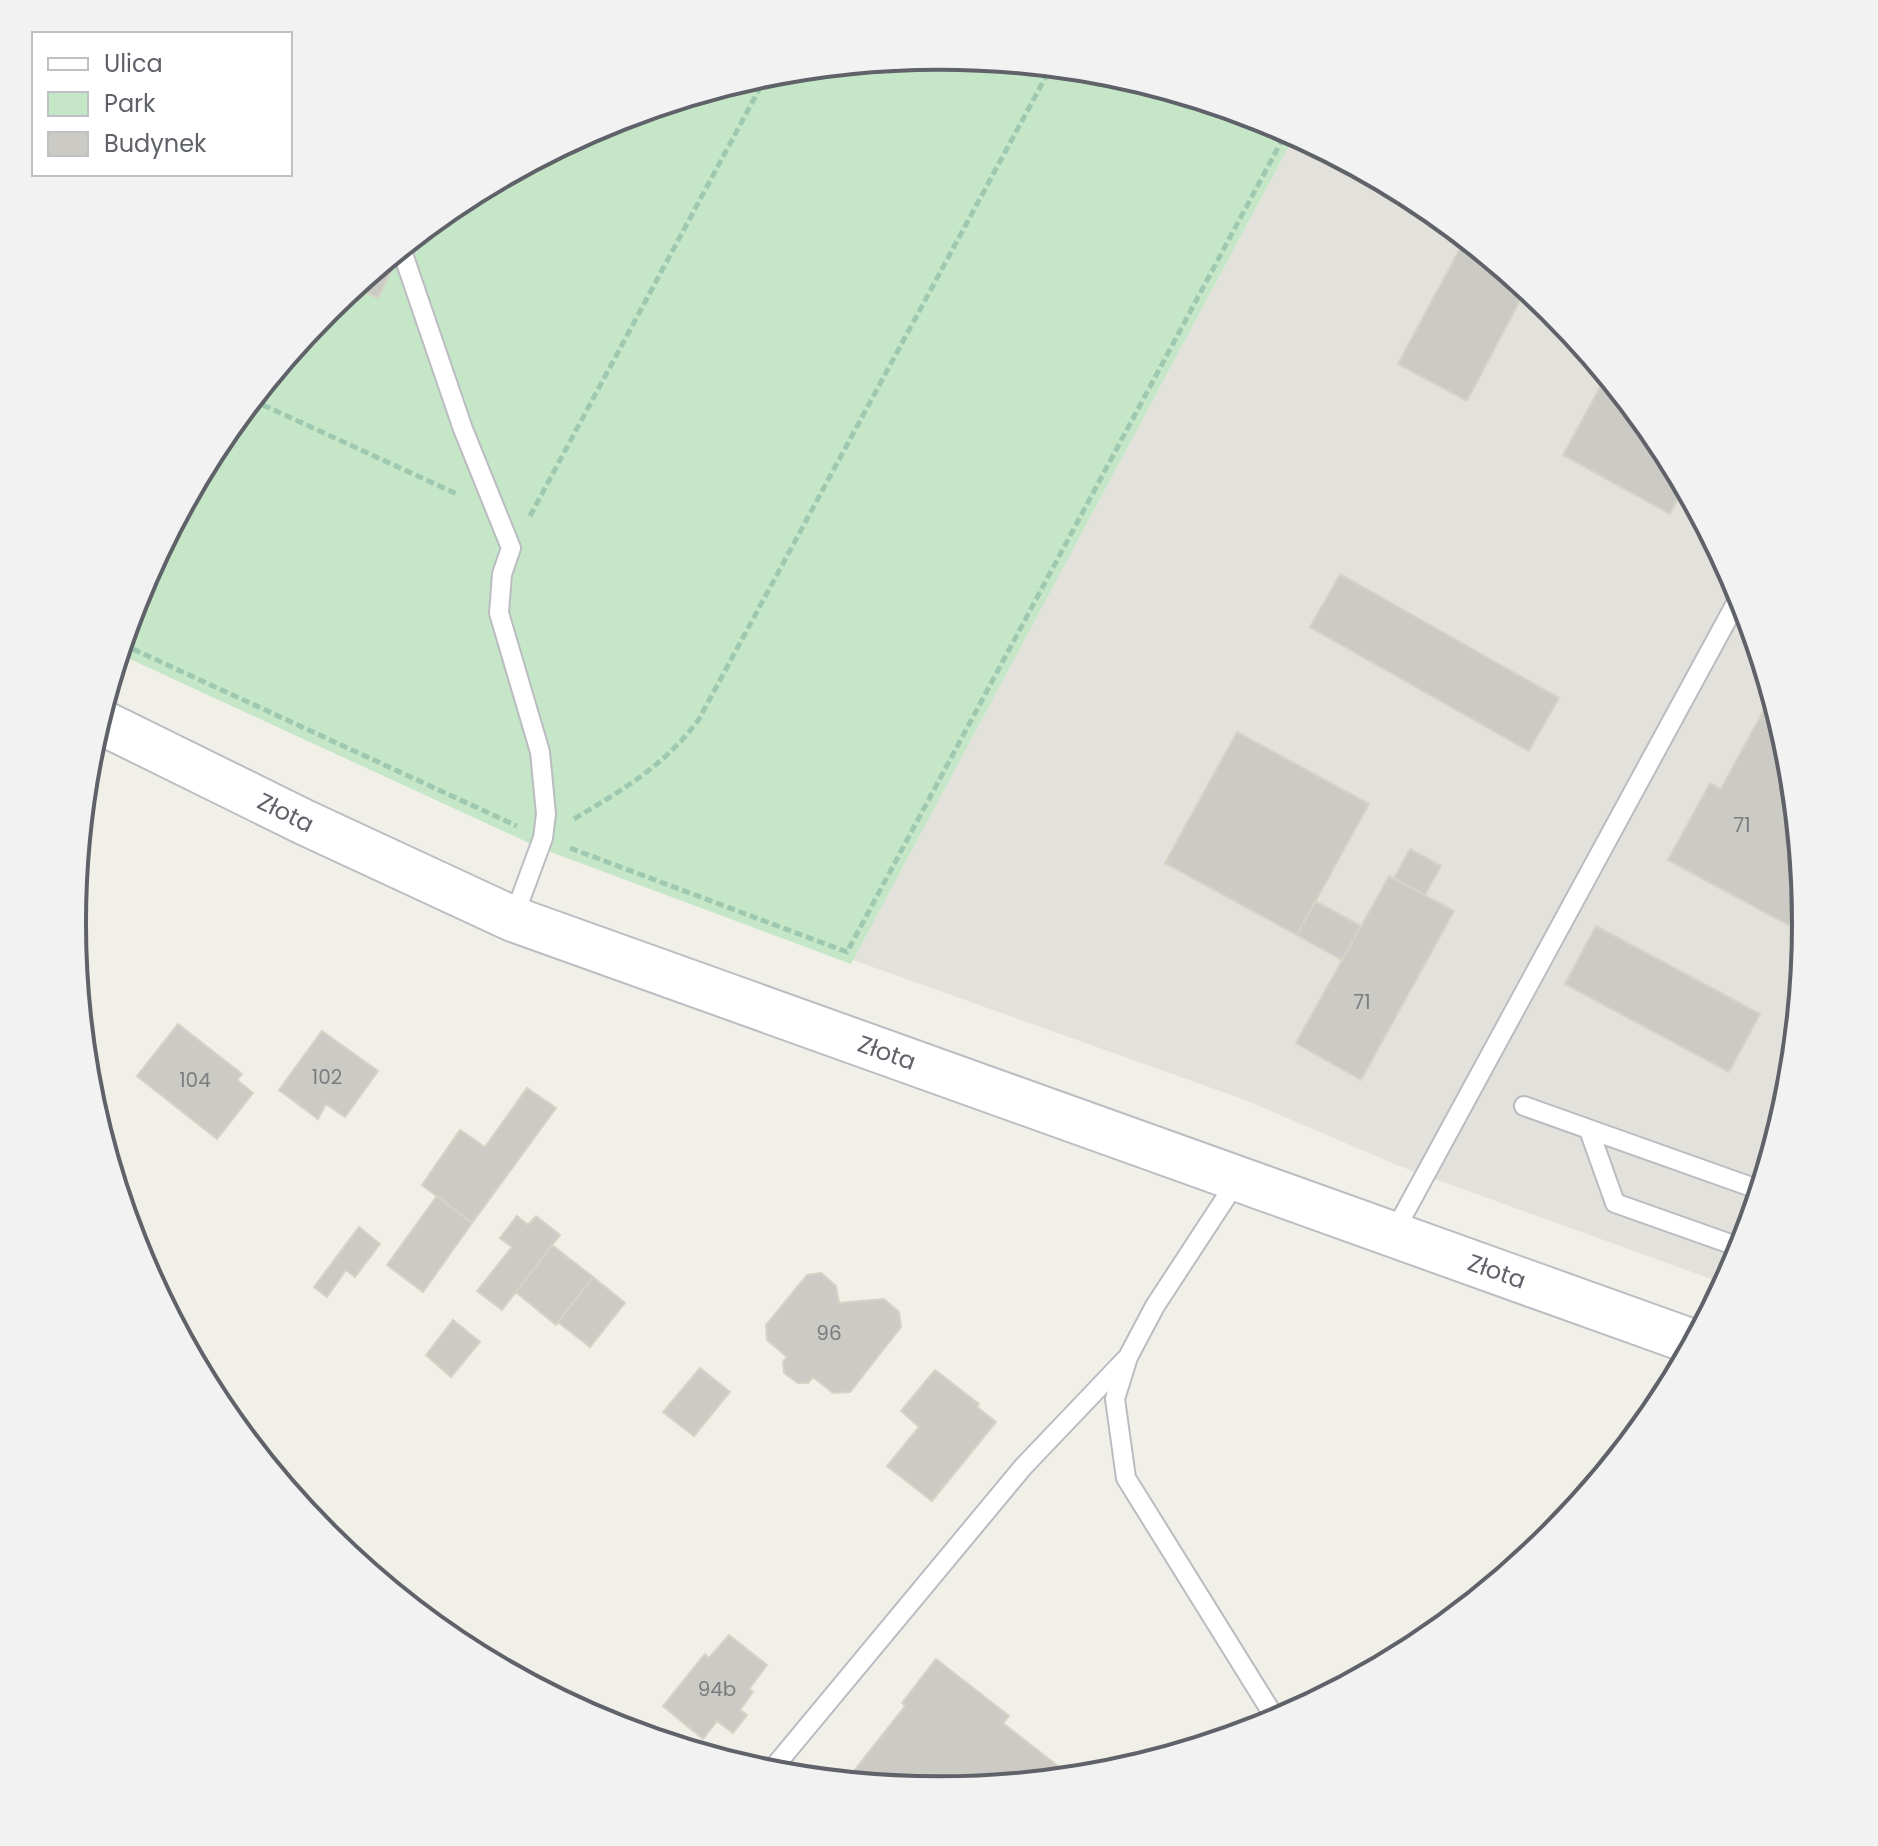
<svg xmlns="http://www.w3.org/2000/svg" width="1878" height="1846" font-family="Poppins,sans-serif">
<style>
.industrial{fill:#e3e1dc}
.green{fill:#c5e7c8}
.building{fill:#cccac5;stroke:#d6d2c6;stroke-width:2}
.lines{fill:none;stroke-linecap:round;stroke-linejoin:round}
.lane-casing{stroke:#babcc1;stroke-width:22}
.secondary-casing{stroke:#bbbdc3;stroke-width:48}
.path{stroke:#9ec8af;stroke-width:5;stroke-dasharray:8 4;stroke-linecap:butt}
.lane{stroke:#fff;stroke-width:18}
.secondary{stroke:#fff;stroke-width:44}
.labels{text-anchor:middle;stroke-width:8;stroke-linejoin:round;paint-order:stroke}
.number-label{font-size:20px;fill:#7a7c7f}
.street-label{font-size:24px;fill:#5f6268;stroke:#fff}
.rim{fill:none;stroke:#5f6268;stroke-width:4}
</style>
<rect width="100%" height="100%" fill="#f1f0e8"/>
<path class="industrial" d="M1295,135L1421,202L1552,310L1660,442L1740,592L1789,754L1806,923L1789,1093L1740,1255L1725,1284L1399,1166L1245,1100L853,960Z"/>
<path class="green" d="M939,56L1109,73L1271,122L1295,135L851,964L540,848L119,654L138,591L218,441L326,310L458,202L608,122L770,73Z"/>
<path class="building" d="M1465,239L1526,289L1467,401L1398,364Z
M379,266L391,272L378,298L354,287Z
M1606,376L1660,442L1684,487L1670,514L1563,455Z
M1340,574L1559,698L1529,751L1310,627Z
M1771,695L1782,729L1760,717Z
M1760,717L1782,729L1789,754L1805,934L1668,860L1710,783L1721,789Z
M1237,732L1369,804L1297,935L1165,863Z
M1410,849L1441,866L1425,895L1394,878Z
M1389,876L1454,911L1361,1080L1296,1043Z
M1315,901L1361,926L1342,960L1297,935Z
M1596,926L1760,1014L1729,1072L1565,984Z
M178,1024L242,1074L237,1080L253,1093L217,1139L137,1076Z
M322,1031L378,1071L345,1117L326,1104L318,1119L279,1090Z
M527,1088L556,1108L472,1223L422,1185L460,1130L485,1147Z
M437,1196L472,1223L423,1292L387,1265Z
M517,1216L528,1225L536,1216L560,1235L502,1310L477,1291L512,1247L500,1238Z
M359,1227L380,1244L355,1277L346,1270L327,1297L314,1287Z
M552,1245L593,1277L556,1325L516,1292Z
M821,1273L836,1286L839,1303L884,1299L899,1312L901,1327L850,1392L833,1393L813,1377L808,1383H798L784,1373L783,1362L787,1357L767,1340L766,1325L807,1275Z
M593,1277L625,1303L590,1347L558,1322Z
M453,1320L480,1342L451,1377L426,1355Z
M700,1368L730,1392L694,1436L663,1412Z
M935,1370L979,1404L977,1407L996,1422L932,1501L887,1466L919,1427L901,1411Z
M729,1635L767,1665L749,1689L753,1692L740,1710L747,1715L733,1733L717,1721L703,1739L663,1706L705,1654L709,1658Z
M936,1659L1009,1716L1003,1723L1072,1777L939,1790L846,1781L905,1706L902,1703Z"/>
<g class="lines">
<g class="lane-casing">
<path id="lane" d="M401,248L463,429L511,548L502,574L499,613L540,752L546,814L543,838L513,919
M1524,1106L1760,1190
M1589,1130L1615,1203L1742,1248
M1238,1179L1155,1306L1128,1357L1115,1399L1126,1478L1277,1721
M1393,1234L1741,594
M769,1773L1023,1467L1125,1360"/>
</g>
<g class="secondary-casing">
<g id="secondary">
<path id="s1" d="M99,721L306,823L513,919L1693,1342"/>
</g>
</g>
<path class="path" d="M252,400L457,494
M530,516L768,73
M122,644L517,826
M574,819C622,790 666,765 699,719L1051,67
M570,848L847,952L1287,131"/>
<use href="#lane" class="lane"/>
<use href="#secondary" class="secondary"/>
</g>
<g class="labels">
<g class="number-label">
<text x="1742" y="832">71</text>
<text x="1362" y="1009">71</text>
<text x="327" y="1084">102</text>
<text x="195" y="1087">104</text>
<text x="829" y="1340">96</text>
<text x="717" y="1696">94b</text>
</g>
<g class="street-label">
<text dy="8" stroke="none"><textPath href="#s1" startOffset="208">Złota</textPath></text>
<text dy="8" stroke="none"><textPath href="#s1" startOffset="856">Złota</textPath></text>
<text dy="8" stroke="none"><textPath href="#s1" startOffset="1504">Złota</textPath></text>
</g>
</g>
<path d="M0 0H1878V1846H0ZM86 923a853 853 0 1 1 1706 0a853 853 0 1 1-1706 0Z" fill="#f2f2f3" fill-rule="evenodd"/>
<path class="rim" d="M86 923a853 853 0 1 1 1706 0a853 853 0 1 1-1706 0Z"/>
<rect x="32" y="32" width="260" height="144" fill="#ffffff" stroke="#bfc0c3" stroke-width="2"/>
<rect x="48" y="58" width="40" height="12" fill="#ffffff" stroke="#bfc0c3" stroke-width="2"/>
<text x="104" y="72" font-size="24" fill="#5f6268">Ulica</text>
<rect x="48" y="92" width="40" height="24" fill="#c5e7c8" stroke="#bfc0c3" stroke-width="2"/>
<text x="104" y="112" font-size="24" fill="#5f6268">Park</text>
<rect x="48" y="132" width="40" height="24" fill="#cccac5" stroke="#bfc0c3" stroke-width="2"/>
<text x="104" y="152" font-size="24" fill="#5f6268">Budynek</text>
</svg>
